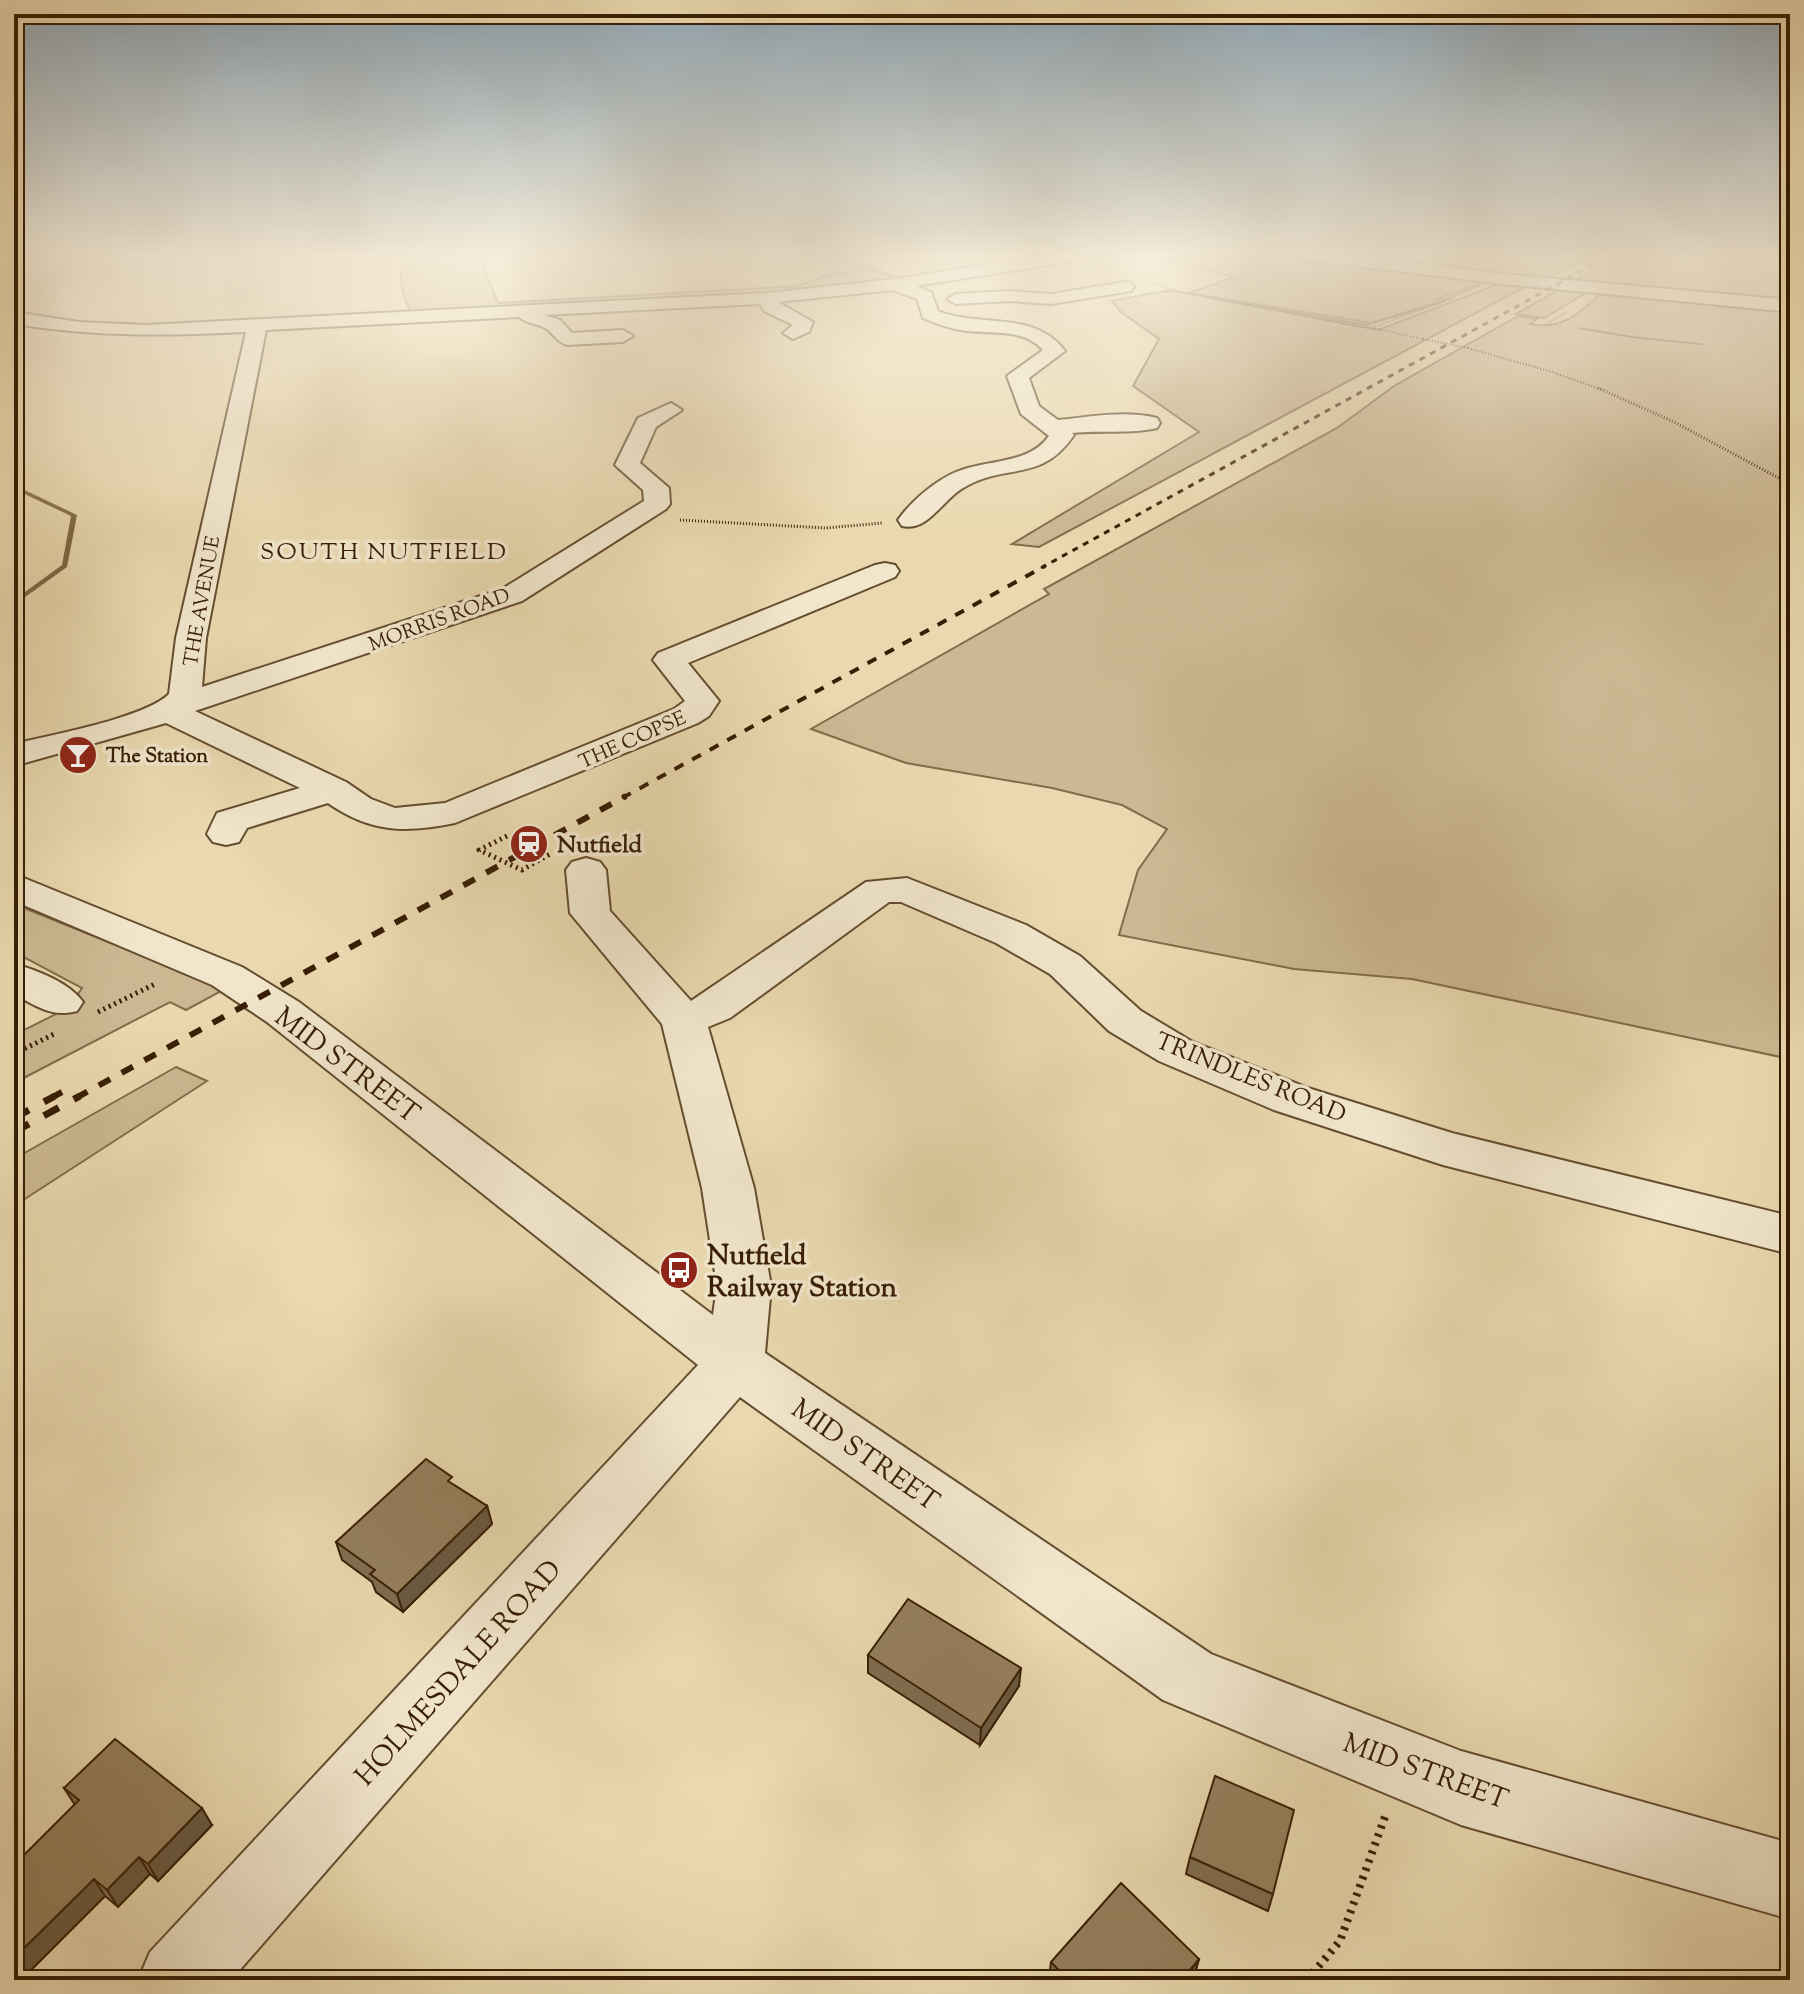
<svg xmlns="http://www.w3.org/2000/svg" width="1804" height="1994" font-family="'Sorts Mill Goudy',serif">
<style>
.green{fill:#ccb993;stroke:#826c4c;stroke-width:2}
.lines{fill:none;stroke-linecap:round;stroke-linejoin:round}
.stream{fill:#7e6848;fill-rule:evenodd}
.minor-casing{stroke:#644d2f;stroke-width:4}
.path-far3{stroke:#381e04;stroke-width:2;stroke-dasharray:1 2;stroke-linecap:butt}
.path-far2{stroke:#381e04;stroke-width:3;stroke-dasharray:1 2;stroke-linecap:butt}
.path-far1{stroke:#381e04;stroke-width:5;stroke-dasharray:2 4;stroke-linecap:butt}
.path{stroke:#381e04;stroke-width:8;stroke-dasharray:3 6;stroke-linecap:butt}
.minor{fill:#f1e6cc;fill-rule:evenodd}
.rail-far3{stroke:#381e04;stroke-width:3;stroke-dasharray:6 6;stroke-linecap:butt}
.rail-far2{stroke:#381e04;stroke-width:4;stroke-dasharray:10 10;stroke-linecap:butt}
.rail-far1{stroke:#381e04;stroke-width:6;stroke-dasharray:13 13;stroke-linecap:butt}
.rail{stroke:#381e04;stroke-width:7;stroke-dasharray:17 17;stroke-linecap:butt}
.path-bridge-far1{stroke:#381e04;stroke-width:2;stroke-dasharray:1 2;stroke-linecap:butt}
.path-bridge{stroke:#381e04;stroke-width:5;stroke-dasharray:2 4;stroke-linecap:butt}
.wall{fill:#806d50;stroke:#381e04;stroke-width:2}
.shaded-wall{fill:#685941;stroke:#381e04;stroke-width:2}
.building{fill:#957f5d;stroke:#381e04;stroke-width:2}
.labels{text-anchor:middle;stroke-width:7;stroke-linejoin:round;paint-order:stroke}
.far-street-label{font-size:20px;fill:#381e04;stroke:#f1e6cc}
.far-poi-label{font-size:20px;font-weight:bold;fill:#381e04;stroke:#f1e6cc;text-anchor:start}
.far-quarter-label{font-size:24px;letter-spacing:2px;fill:#381e04;stroke:#f1e6cc}
.poi-label{font-size:24px;font-weight:bold;fill:#381e04;stroke:#f1e6cc;text-anchor:start}
.street-label{font-size:24px;fill:#381e04;stroke:#f1e6cc}
.near-street-label{font-size:28px;fill:#381e04;stroke:#f1e6cc}
.near-poi-label{font-size:28px;font-weight:bold;fill:#381e04;stroke:#f1e6cc;text-anchor:start}
</style>
<rect width="100%" height="100%" fill="#ead9b0"/>
<filter id="stains"><feTurbulence type="fractalNoise" baseFrequency=".0025" numOctaves="4"/><feColorMatrix values="0 0 0 0 .2 0 0 0 0 .09 0 0 0 0 .02 0 0 0 .5 -.17"/></filter>
<radialGradient id="worn" r=".72"><stop offset=".6" stop-color="#630" stop-opacity="0"/><stop offset="1" stop-color="#630" stop-opacity=".3"/></radialGradient>
<path class="green" d="M394,253H540L479,256L498,303L798,286L824,276L862,270L821,253H835L899,278L774,295L411,312C400,292 399,278 404,256Z
M1140,253H1275L1482,281L1435,300L1440,302L1371,323L1189,293L1234,277Z
M1299,253H1594L1542,281Z
M1626,253H1790V303L1569,284Z
M1504,282L1528,285L1039,547L1012,544L1199,432L1133,386L1159,339L1121,312L1112,301L1170,290L1378,330Z
M1566,286L1585,291L1584,294L1544,318L1516,314Z
M1604,290L1790,310V1059L1412,979L1294,969L1119,935L1138,870L1167,829L1122,805L1052,788L906,763L811,729L1049,594L1044,589L1337,428L1394,386L1518,316L1537,319L1530,324C1562,331 1582,312 1604,290Z
M14,904L225,989L186,1010L170,1002L14,1083V1035L68,1008L82,988L14,952Z
M176,1067L207,1081L14,1206V1159Z"/>
<g class="lines">
<path class="stream" d="M16,253H21L14,257Z
M392,253L422,255L491,253L422,257Z
M830,253H836L897,278L893,279Z
M1097,253H1109L1087,257L1085,256Z
M1490,279L1494,280L1442,303L1367,326L1175,291L1177,290L1367,324L1438,301Z
M1172,290L1174,292L1143,295L1141,294Z
M1580,327L1632,336L1705,344L1703,345L1632,338L1578,329Z
M14,485L77,515L67,567L14,605V600L62,565L71,516L14,489Z"/>
<g class="minor-casing">
<path id="minor" d="M1059,253H1101L1093,258L916,286L931,292L938,311C980,328 1035,310 1065,351L1029,378L1039,406L1058,420C1090,417 1125,410 1157,418L1160,423L1157,428C1134,434 1098,430 1072,433L1074,435C1041,484 1005,462 963,488C942,500 928,532 902,526L898,520C911,501 935,481 956,472C986,459 1029,465 1049,436L1021,414L1007,376L1043,350C1024,328 991,334 966,331C951,329 937,324 923,318L917,299L893,290L778,302L813,322L809,332L793,339L783,333L793,325L764,311L760,304L544,315L560,320L572,333L623,330L633,336L623,342L567,345C556,342 554,333 545,328C536,323 527,324 519,317L266,330L206,638L202,687L502,589L644,501L643,490L615,465L638,418L671,403L682,410L656,427L640,463L669,488L670,504L666,509L522,601L195,711L346,782L371,799L395,808L445,803L674,709L685,701L653,660L658,653L875,565L885,563L895,565L899,571L895,577L688,663L719,701L709,716L698,723L455,823C406,833 371,833 328,803L247,828L239,842L226,845L213,842L207,834L217,813L300,788L166,723L14,766V744C50,735 145,718 169,694L176,638L246,332C162,336 98,337 14,324V312L79,322L147,325L767,293L895,279Z
M1284,253H1335L1503,274L1790,300V312L1503,284L1292,258Z
M1125,282L1131,283L1134,287L1131,291L1051,304L1010,301L956,304L947,299L956,294L1010,291L1051,294Z
M586,858L600,862L606,870L610,911L691,1001L866,882L907,878L1026,925L1080,956L1141,1011L1191,1041L1308,1088L1452,1133L1790,1216V1254L1443,1165L1274,1110L1159,1061L1109,1031L1050,974L996,943L901,902H889L730,1018L708,1027L754,1188L771,1286L765,1353L1211,1654L1461,1751L1790,1843V1919L1461,1825L1163,1700L740,1397L231,1980H138L150,1952L698,1365L267,1022L212,985L14,901V874L242,967L299,1002L713,1315L717,1286L702,1188L662,1024L570,913L566,870L572,862Z
M14,964C37,970 70,983 83,1002L77,1011C52,1018 36,1006 14,994Z"/>
</g>
<path class="path-far3" d="M1149,282L1180,292L1371,328L1453,298
M1545,325L1568,311
M1372,328L1423,339
M1468,348L1552,372L1603,390"/>
<path class="path-far2" d="M1598,388L1674,422L1790,484
M680,520L826,528L882,523"/>
<path class="path-far1" d="M98,1012L157,983
M14,1054L56,1033"/>
<path class="path" d="M1307,1980L1340,1941L1386,1814"/>
<use href="#minor" class="minor"/>
<path class="rail-far3" d="M1041,568L1614,253"/>
<path class="rail-far2" d="M622,798L1045,566"/>
<path class="rail-far1" d="M51,1098L62,1092
M76,1098L626,796"/>
<path class="rail" d="M14,1118L55,1096
M14,1132L80,1096"/>
<path class="path-bridge-far1" d="M1423,339L1468,348"/>
<path class="path-bridge" d="M507,836L479,850L522,870L550,854"/>
</g>
<path class="wall" d="M454,1485L487,1506L492,1524L403,1612L376,1592L372,1582L342,1560L336,1542Z
M868,1655L1019,1686L980,1745L868,1673Z
M64,1788L212,1825L158,1881L150,1874L118,1907L105,1896L21,1980H14L75,1805Z
M1190,1857L1273,1894L1268,1911L1186,1874Z
M1199,1959L1194,1976L1191,1980H1050L1049,1978L1051,1962Z"/>
<path class="shaded-wall" d="M487,1506L492,1524L403,1612L397,1594Z
M1021,1668L1019,1686L980,1745L981,1728Z
M202,1808L212,1825L158,1881L148,1864Z
M139,1857L150,1874L118,1907L107,1890Z
M94,1879L105,1896L21,1980H14V1958Z
M1199,1959L1194,1976L1191,1980H1182Z"/>
<path class="building" d="M426,1459L452,1477L448,1481L487,1506L397,1594L370,1574L375,1570L336,1542Z
M908,1599L1021,1668L981,1728L868,1655Z
M115,1739L202,1808L148,1864L139,1857L107,1890L94,1879L14,1958V1865L79,1800L64,1788Z
M1215,1776L1294,1810L1273,1894L1190,1857Z
M1121,1883L1199,1959L1182,1980H1068L1051,1962Z"/>
<linearGradient id="sky" x2="0" y2="1"><stop stop-color="#90a9ba"/><stop offset="0.48" stop-color="#f6eedb"/><stop offset="1" stop-color="#f6eedb" stop-opacity="0"/></linearGradient>
<rect width="1804" height="532" fill="url(#sky)"/>
<defs>
<g id="bar-disc" transform="scale(2)"><circle r="9.5" fill="#8f2418" stroke="#f1e6cc"/><path d="M-6-5H6L.8 .8V4.5H3.5V6h-7V4.5H-.8V.8Z" fill="#fff"/></g>
<g id="station-disc" transform="scale(2)"><circle r="9.5" fill="#8f2418" stroke="#f1e6cc"/><path d="M-3-6H3Q5-6 5-4V2Q5 4 3 4L4.5 6H3L1.5 4h-3L-3 6H-4.5L-3 4Q-5 4-5 2V-4Q-5-6-3-6ZM-3.5-4v3h7v-3ZM-3.5 1v1.5H-2V1ZM2 1v1.5H3.5V1Z" fill="#fff"/></g>
<g id="bus-disc" transform="scale(2)"><circle r="9.5" fill="#8f2418" stroke="#f1e6cc"/><path d="M-5-6H5V4H4V6H2V4H-2V6H-4V4H-5ZM-3.5-4V0h7V-4ZM-3.5 1.2v1.5H-2V1.2ZM2 1.2v1.5H3.5V1.2Z" fill="#fff"/></g>
</defs>
<g fill-rule="evenodd">
<use href="#bar-disc" x="78" y="755"/>
<use href="#station-disc" x="529" y="844"/>
<use href="#bus-disc" x="679" y="1270"/>
</g>
<g class="labels">
<g class="far-street-label">
<text transform="translate(201 601) rotate(-80)" y="7">THE AVENUE</text>
<text transform="translate(439 619) rotate(-20)" y="7">MORRIS ROAD</text>
<text transform="translate(632 739) rotate(-24)" y="7">THE COPSE</text>
</g>
<g class="far-poi-label">
<text x="106" y="762">The Station</text>
</g>
<g class="far-quarter-label">
<text x="384" y="559">SOUTH NUTFIELD</text>
</g>
<g class="poi-label">
<text x="557" y="852">Nutfield</text>
</g>
<g class="street-label">
<text transform="translate(1251 1077) rotate(22)" y="8">TRINDLES ROAD</text>
</g>
<g class="near-street-label">
<text transform="translate(348 1064) rotate(37)" y="10">MID STREET</text>
<text transform="translate(866 1454) rotate(35)" y="10">MID STREET</text>
<text transform="translate(457 1672) rotate(-48)" y="10">HOLMESDALE ROAD</text>
<text transform="translate(1426 1770) rotate(20)" y="10">MID STREET</text>
</g>
<g class="near-poi-label">
<text x="707" y="1264">Nutfield<tspan x="707" dy="32">Railway Station</tspan></text>
</g>
</g>
<rect width="1804" height="1994" fill="none" stroke="#ead9b0" stroke-width="48"/>
<rect x="16" y="16" width="1772" height="1962" fill="none" stroke="#381e04" stroke-width="4"/>
<rect x="24" y="24" width="1756" height="1946" fill="none" stroke="#381e04" stroke-width="2"/>
<rect width="100%" height="100%" filter="url(#stains)"/>
<rect width="100%" height="100%" fill="url(#worn)"/>
</svg>
